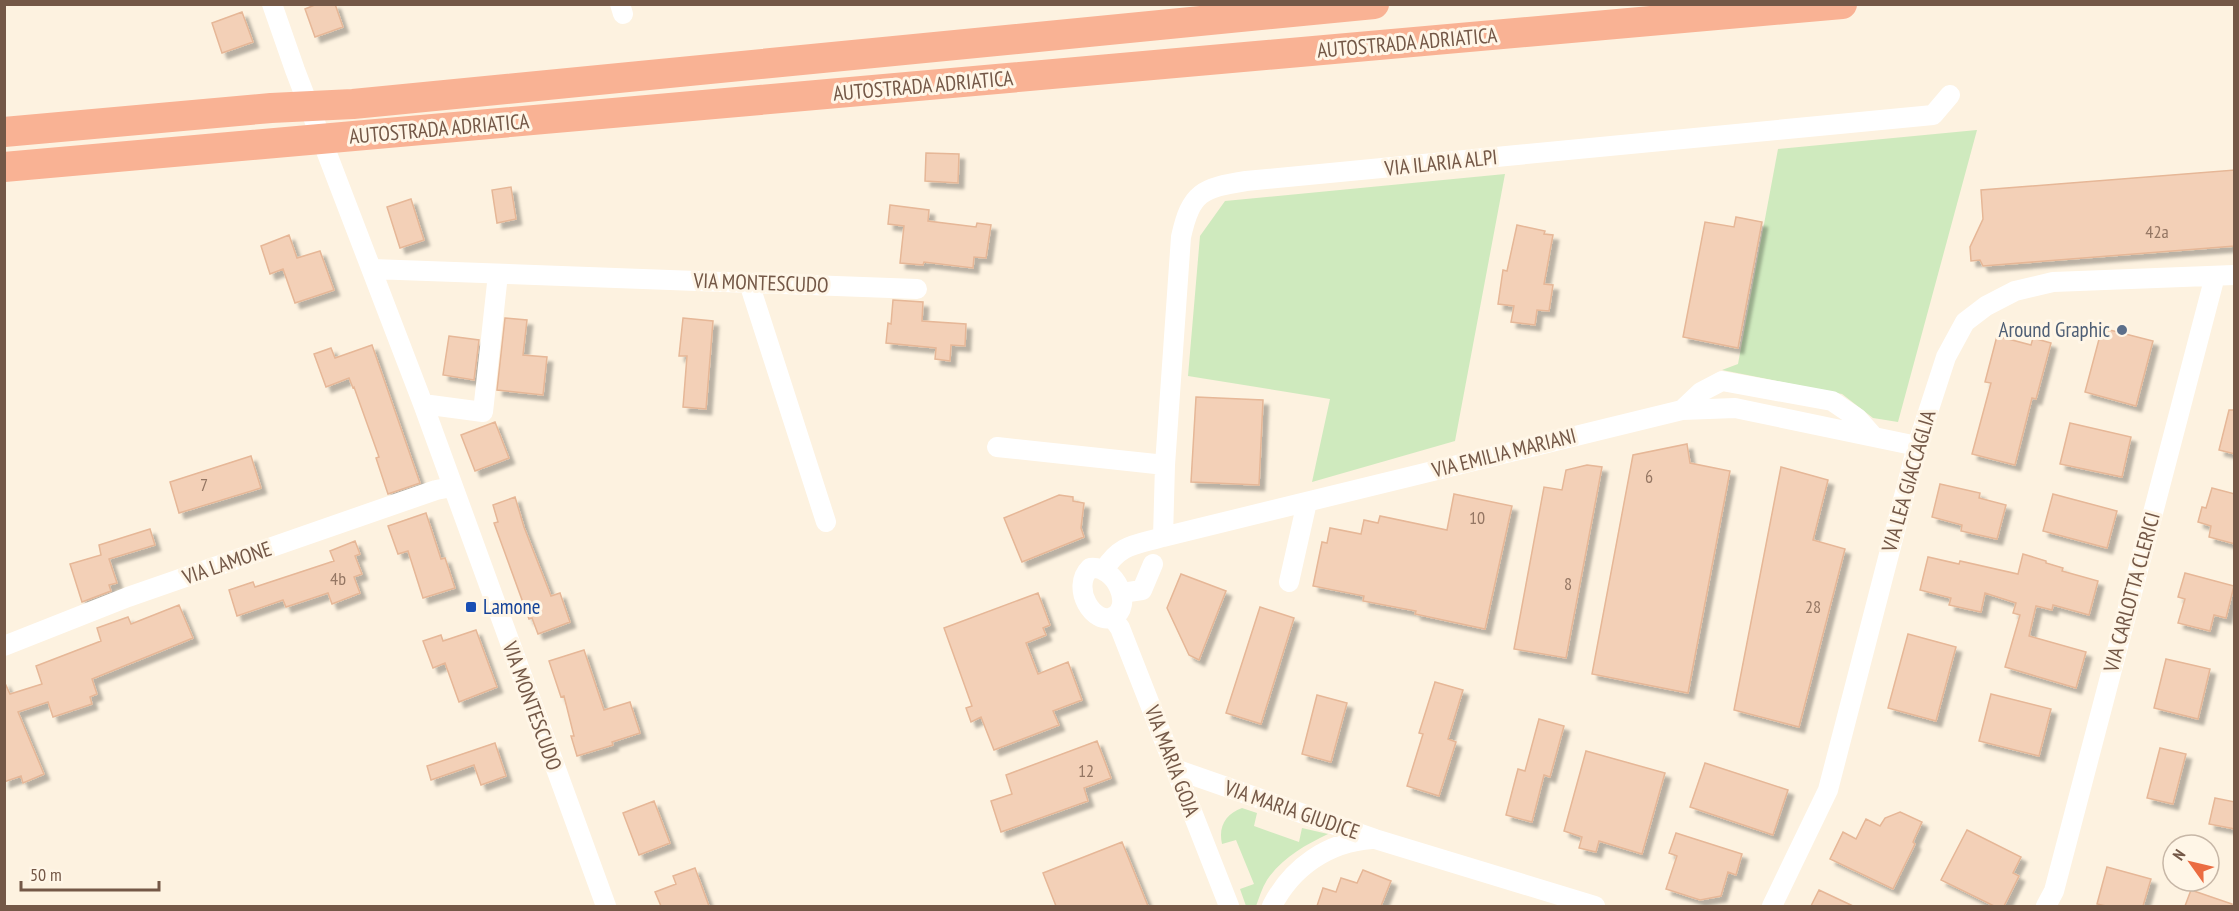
<svg xmlns="http://www.w3.org/2000/svg" width="2239" height="911" font-family="'PT Sans Narrow',sans-serif">
<style>
.green{fill:#cfeabe}
.building{fill:#f3d0b7;stroke:#e6b797;stroke-width:1.5;filter:url(#shadow)}
.lines{fill:none;stroke-linecap:round;stroke-linejoin:round}
.minor{stroke:#fff;stroke-width:20}
.highway{stroke:#f9b294;stroke-width:30}
.service-dot{fill:#5c6f8a;stroke:#fff6e7;stroke-width:2}
.transit-dot{fill:#1a4fb4;stroke:#fff6e7;stroke-width:2}
.labels{text-anchor:middle;stroke-width:6;stroke-linejoin:round;paint-order:stroke}
.number-label{font-size:18px;fill:#947663}
.street-label{font-size:21px;fill:#745847;stroke:#fff6e7}
.service-label{font-size:21px;fill:#4e5e75;stroke:#fff6e7;text-anchor:end}
.transit-label{font-size:21px;fill:#164399;stroke:#fff6e7;text-anchor:start}
</style>
<defs>
<filter id="shadow"><feDropShadow dx="5.5" dy="5.5" stdDeviation="1.5" flood-color="#0004"/></filter>
</defs>
<rect width="100%" height="100%" fill="#fdf2e0"/>
<path class="green" d="M1977,130L1898,422L1873,418L1842,394L1722,370L1738,364L1778,149Z
M1505,174L1455,441L1312,482L1330,399L1188,376L1200,236L1225,201Z
M1242,808L1257,813L1254,826L1299,842L1302,828L1328,834C1305,845 1282,858 1267,880C1262,888 1259,898 1256,906H1246L1240,889L1254,884L1236,840L1222,844C1218,826 1226,814 1242,808Z"/>
<path class="building" d="M317,4H335L343,27L315,37L305,9Z
M242,12L253,42L222,53L212,23Z
M926,153L959,154L958,183L925,181Z
M2235,170V246L1983,266L1980,260L1971,261L1970,247L1983,219L1981,190Z
M511,187L516,219L497,223L492,190Z
M411,199L424,240L400,248L387,207Z
M890,205L929,210L928,221L976,227L977,223L991,225L986,258L974,257L973,268L924,262L923,265L900,263L904,226L888,224Z
M1736,217L1762,222L1738,348L1683,337L1705,222L1734,227Z
M1517,225L1545,231L1544,234L1553,235L1544,284L1553,285L1549,311L1537,310L1535,325L1511,322L1514,306L1498,304L1503,270L1507,271Z
M289,235L297,258L320,251L334,290L295,303L283,269L270,274L261,246Z
M893,300L923,302L922,321L966,324L965,346L951,345L950,361L935,359L936,348L886,343L888,323L891,324Z
M505,318L527,320L523,355L547,357L543,395L497,390Z
M683,318L713,321L706,409L683,407L687,356H679Z
M2102,328L2153,341L2136,406L2085,392Z
M449,336L479,340L474,380L443,375Z
M1997,336L2031,345L2033,338L2051,343L2036,399L2032,398L2015,465L1972,454L1991,383L1985,382Z
M372,345L420,483L388,494L376,458L379,457L354,387L353,388L349,378L326,387L314,354L331,348L335,358Z
M1196,397L1263,400L1259,485L1191,482Z
M2229,410H2235V454L2219,450Z
M495,422L509,458L475,471L461,435Z
M2070,423L2131,437L2122,477L2060,464Z
M1687,444L1690,463L1730,471L1688,693L1592,674L1633,455Z
M251,456L261,488L179,513L170,482Z
M1587,465L1602,467L1566,658L1514,649L1544,487L1562,490L1566,470Z
M1781,467L1828,480L1813,540L1845,549L1799,727L1734,710Z
M1940,484L1980,493L1979,498L2006,505L1997,539L1961,531L1962,525L1932,517Z
M2212,488L2235,494V544L2209,537L2211,526L2198,522L2202,507L2206,508Z
M1454,494L1512,506L1485,629L1415,614L1416,611L1363,601L1364,596L1313,586L1322,542L1327,543L1330,528L1361,534L1364,520L1378,523L1380,516L1447,530Z
M2053,494L2117,511L2107,548L2043,531Z
M1059,495L1073,497V501L1084,503L1081,528L1084,537L1022,562L1004,518Z
M515,497L524,527L551,596L560,593L570,622L538,634L532,618L529,619L494,523L498,522L493,505Z
M426,513L441,559L445,558L455,588L423,598L408,551L398,554L388,526Z
M150,529L155,545L109,559L117,583L109,585L111,591L82,602L70,564L101,555L99,545Z
M355,541L360,554L355,556L362,574L354,577L360,593L332,604L328,593L286,607L283,600L237,616L229,590L253,582L255,587L334,561L330,551Z
M2023,554L2046,561V563L2063,568L2062,571L2098,581L2089,615L2053,605L2052,610L2036,606L2029,636L2086,652L2076,688L2005,667L2020,615L2013,613L2016,603L1985,593L1981,612L1949,605L1951,598L1920,590L1928,557L1959,564L1960,561L2018,574Z
M2185,573L2234,586L2226,618L2214,615L2210,631L2178,623L2185,599L2178,597Z
M1181,574L1226,591L1199,660L1189,655L1167,608Z
M1038,593L1050,625L1043,628L1046,635L1026,643L1038,674L1068,662L1082,700L1053,711L1059,725L994,750L981,717L971,722L966,708L972,706L944,628Z
M179,605L193,638L92,679L97,694L90,697L92,704L53,717L48,702L18,712L44,774L23,783L21,776L4,782V681L10,694L42,684L36,666L101,641L97,628L128,617L131,624Z
M1260,607L1294,618L1261,724L1226,713Z
M476,630L497,687L459,702L445,663L433,668L423,641L441,635L443,641Z
M1908,634L1956,647L1936,721L1888,708Z
M584,650L604,710L630,702L640,733L612,742L613,745L577,756L571,736H574L564,696L561,697L549,661Z
M2166,659L2210,669L2198,719L2154,708Z
M1435,682L1463,690L1448,739L1456,742L1439,796L1407,786L1423,734L1419,733Z
M1991,694L2051,709L2039,756L1979,741Z
M1317,695L1347,703L1331,762L1302,754Z
M1539,719L1564,726L1550,777L1544,775L1532,822L1506,815L1518,769L1525,771Z
M1097,741L1111,778L1084,788L1088,801L1001,832L991,801L1012,794L1006,775Z
M495,743L506,776L481,785L474,765L431,780L427,766Z
M2160,748L2186,754L2173,804L2147,798Z
M1586,751L1665,773L1642,854L1599,841L1596,852L1579,848L1582,837L1564,831Z
M1705,763L1788,790L1773,835L1690,807Z
M2215,798L2235,802V829L2209,824Z
M654,801L670,843L639,855L623,813Z
M1900,812L1922,822L1913,842L1915,844L1893,889L1830,859L1843,832L1856,839L1866,819L1880,826L1885,818Z
M1967,830L2021,857L2013,873L2019,876L2004,906H1994L1941,880Z
M1676,833L1742,854L1736,875L1728,872L1721,896L1700,900L1666,889L1677,856L1669,853Z
M1122,842L1148,906H1056L1043,873Z
M2107,867L2151,879L2143,906H2106L2097,904Z
M695,868L709,906H661L655,892L676,884L673,876Z
M1363,870L1391,881L1381,906H1317L1323,888L1336,892L1341,878L1357,883Z
M1819,890L1853,906H1811Z
M2191,890L2232,904V906H2185Z"/>
<g class="lines">
<path class="minor" d="M272,4L295,70L423,404L606,906
M620,4L623,14
M372,269L917,289
M749,283L826,522
M423,404L483,412L498,274
M1682,410L1701,392L1722,381L1832,401L1857,418L1873,436
M997,447L1165,465
M1163,537L1165,465L1181,237C1191,192 1202,188 1246,181L1933,115L1950,95
M1090,568C1116,565 1134,607 1113,617C1094,626 1070,588 1090,568Z
M1104,570C1120,544 1135,545 1163,537L1682,410L1735,408L1917,446
M1289,582L1307,502
M1122,593L1142,590L1153,564
M1112,617L1120,628L1229,906
M4,646L128,597L436,490L452,487
M1175,769L1375,839L1595,906
M1272,906C1292,867 1328,842 1372,839
M1772,906L1828,790L1917,446L1946,357L1965,322L1986,306L2015,291L2053,282L2234,275
M2046,906L2054,891L2215,276"/>
<path class="highway" d="M4,132L271,108L353,104L1374,4
M4,167L1842,4"/>
</g>
<circle class="service-dot" cx="2122" cy="330" r="6"/>
<rect class="transit-dot" x="465" y="601" width="12" height="12" rx="3"/>
<g class="labels">
<g class="number-label">
<text x="2157" y="238">42a</text>
<text x="1649" y="483">6</text>
<text x="204" y="491">7</text>
<text x="1477" y="524">10</text>
<text x="338" y="585">4b</text>
<text x="1568" y="590">8</text>
<text x="1813" y="613">28</text>
<text x="1086" y="777">12</text>
</g>
<g class="street-label">
<text transform="translate(1407 43) rotate(-5)" y="7">AUTOSTRADA ADRIATICA</text>
<text transform="translate(923 86) rotate(-5)" y="7">AUTOSTRADA ADRIATICA</text>
<text transform="translate(439 129) rotate(-5)" y="7">AUTOSTRADA ADRIATICA</text>
<text transform="translate(1441 163) rotate(-6)" y="7">VIA ILARIA ALPI</text>
<text transform="translate(761 283) rotate(2)" y="7">VIA MONTESCUDO</text>
<text transform="translate(1504 453) rotate(-14)" y="7">VIA EMILIA MARIANI</text>
<text transform="translate(1909 481) rotate(-74)" y="7">VIA LEA GIACCAGLIA</text>
<text transform="translate(227 563) rotate(-19)" y="7">VIA LAMONE</text>
<text transform="translate(2132 592) rotate(-75)" y="7">VIA CARLOTTA CLERICI</text>
<text transform="translate(532 706) rotate(70)" y="7">VIA MONTESCUDO</text>
<text transform="translate(1172 761) rotate(69)" y="7">VIA MARIA GOJA</text>
<text transform="translate(1292 810) rotate(19)" y="7">VIA MARIA GIUDICE</text>
</g>
<g class="service-label">
<text x="2110" y="337">Around Graphic</text>
</g>
<g class="transit-label">
<text x="483" y="614">Lamone</text>
</g>
</g>
<rect width="2239" height="911" fill="none" stroke="#745847" stroke-width="12"/>
<g transform="translate(2191 863) rotate(304)"><circle r="28" fill="#fff6e7" stroke="#c7b7a7" stroke-width="1.5"/>
<path d="M0-4.5L10 22L0 15L-10 22Z" fill="#eb6c41"/>
<text y="-9" font-size="16" font-weight="bold" text-anchor="middle" fill="#745847">N</text>
</g>
<path d="M21 881v9h138v-9" fill="none" stroke="#745847" stroke-width="3"/>
<text x="30" y="881" font-size="18" fill="#745847" stroke="#fff6e7" stroke-width="4.5" paint-order="stroke">50 m</text>
</svg>
